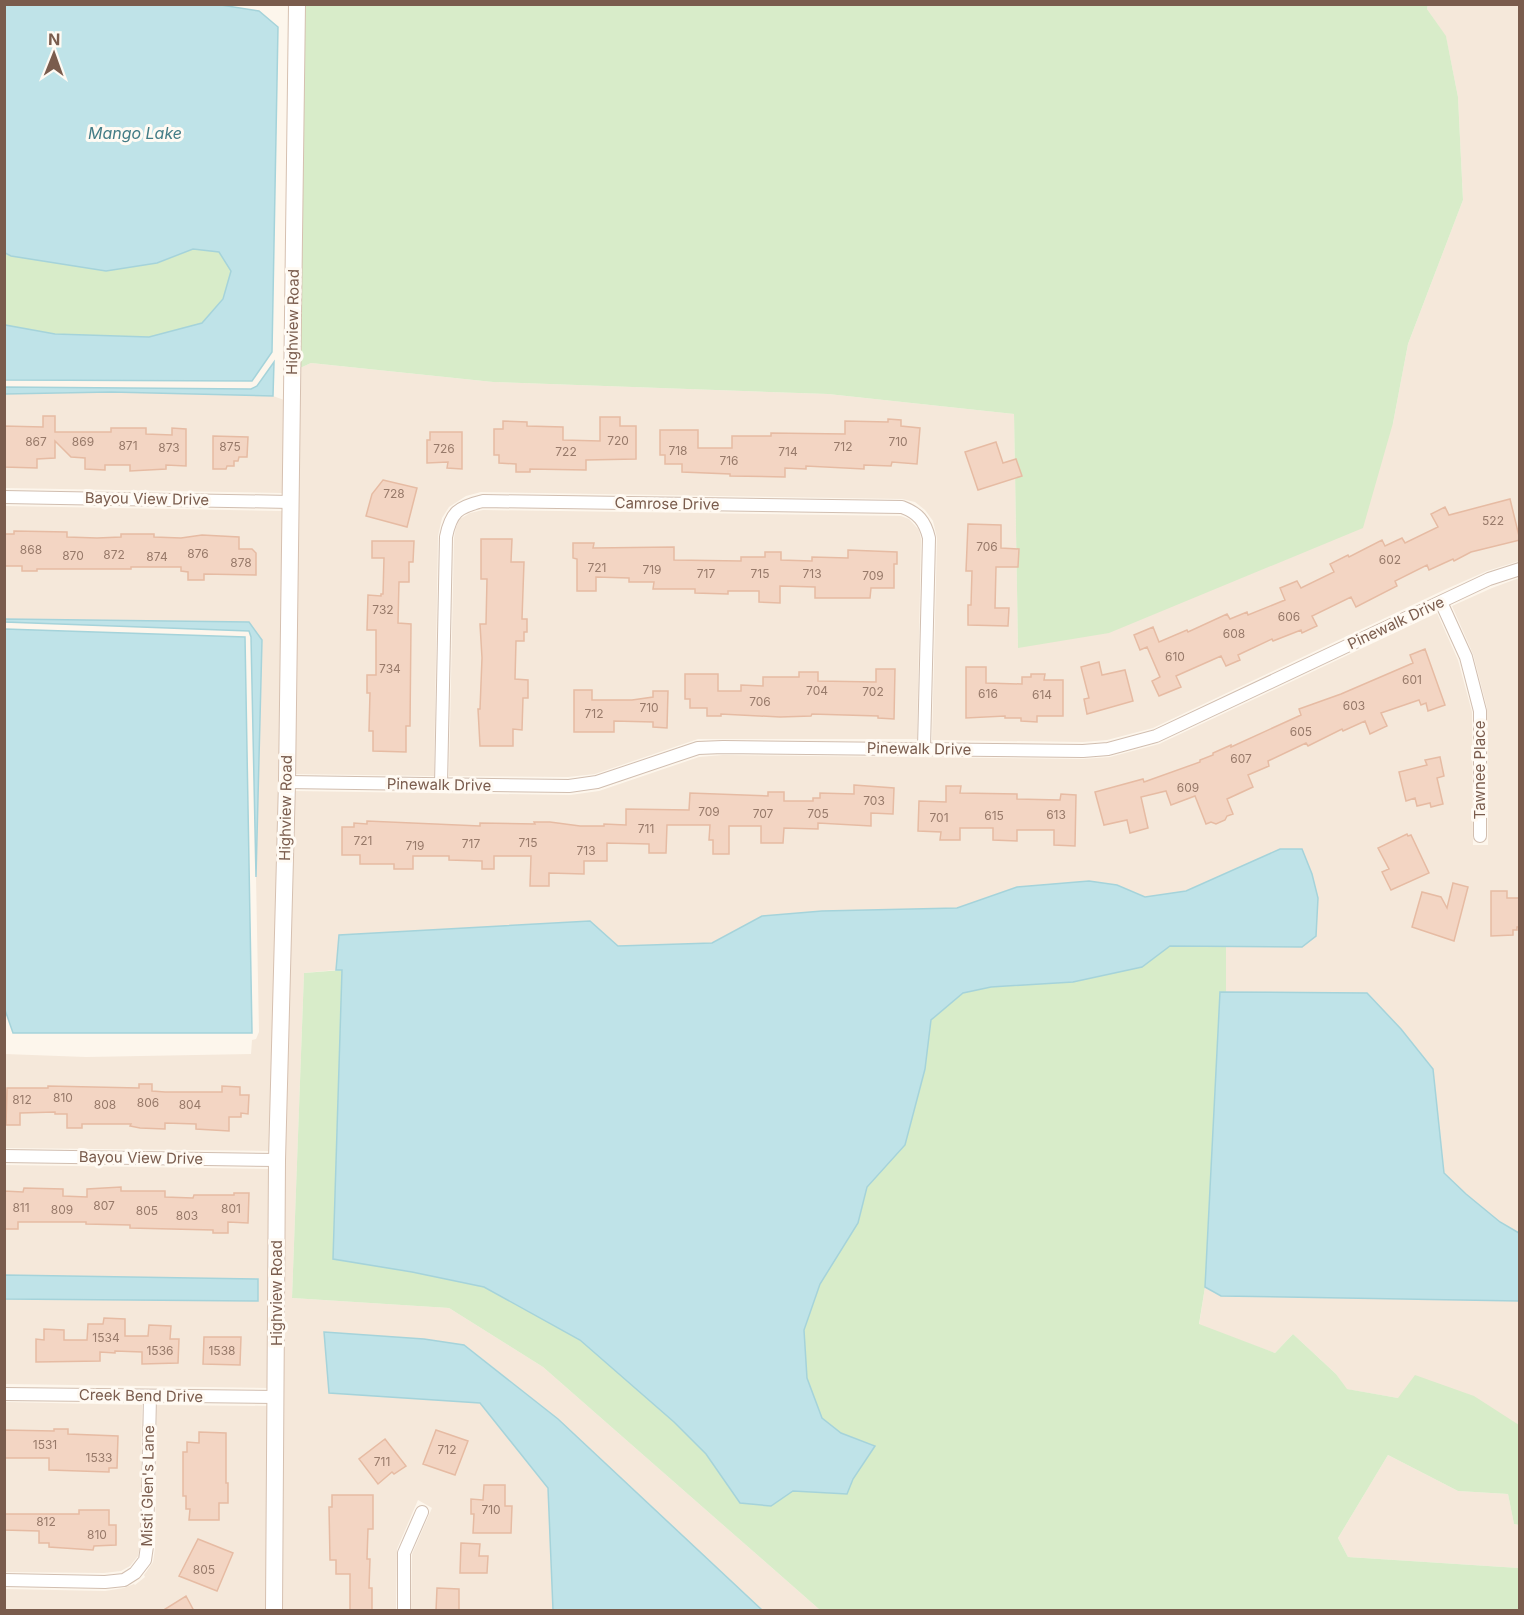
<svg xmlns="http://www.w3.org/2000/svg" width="1524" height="1615" font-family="Inter,sans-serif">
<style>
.residential{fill:#f5e8da}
.green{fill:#d8ecc9}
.water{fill:#bfe3e8;stroke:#a5d3da;stroke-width:1.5}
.building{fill:#f3d5c3;stroke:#e6bba3;stroke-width:1.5}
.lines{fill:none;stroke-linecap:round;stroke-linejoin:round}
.street-casing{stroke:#d1beb0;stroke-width:14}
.secondary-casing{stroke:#d6c0b0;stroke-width:18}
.street{stroke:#fff;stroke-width:12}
.secondary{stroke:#fff;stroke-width:16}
.labels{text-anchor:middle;stroke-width:6;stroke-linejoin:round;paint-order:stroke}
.number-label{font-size:12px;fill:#987a6a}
.street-label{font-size:15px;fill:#7a5c4d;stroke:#fffaf3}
.water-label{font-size:16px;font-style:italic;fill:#437c86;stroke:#fffaf3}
</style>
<rect width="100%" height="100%" fill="#fdf6ec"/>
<path class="residential" d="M1428,5H1519V561L1487,571L1444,590L1153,728L1107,740L1083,742L932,740L937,538L933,521L925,510L915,502L902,499L481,492L466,496L449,507L442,518L438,536L434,776L295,774L300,368L311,363L493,382L828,394L1014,414L1018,647L1393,423L1408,344L1463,200L1458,97L1446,37L1427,9Z
M111,392L273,396L284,400L282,493L5,488V394Z
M5,506L282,511L279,782L270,1151L5,1148V1054L86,1057L251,1054L252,1040L256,1039L259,1032L256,877L262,640L249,622L5,619Z
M483,510L901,516L909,519L919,530L921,539L917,739H698L595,774L568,777L449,776L454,538L456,527L460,519L470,513Z
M1519,578V1233L1500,1222L1466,1194L1444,1173L1433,1069L1401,1029L1367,993L1226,992V946L1301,947L1208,882L1186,891L1145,897L1117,885L1017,887L957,908L822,911L762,916L712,943L618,946L589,921L339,935L336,970L304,973L292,1298L449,1308L543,1367L820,1610H762L558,1419L465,1345L330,1393L480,1403L548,1488L553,1610H411L412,1554L432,1508L418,1500L397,1549L396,1610H282L285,1160L294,791L570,795L599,791L699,757L723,755L1083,759L1110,757L1159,744L1437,613L1458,660L1472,712L1473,845H1488L1487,708L1473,654L1452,606L1492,588Z
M5,1165L270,1169L269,1388L5,1384V1299L257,1301L258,1280L5,1275Z
M1205,1287L1221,1296L1519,1301V1425L1398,1398L1346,1389L1336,1374L1293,1334L1275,1353L1199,1325Z
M5,1402L142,1405L140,1545L138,1556L130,1566L121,1571L104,1573L5,1572Z
M157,1405L269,1406L266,1610H5V1589L105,1591L124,1588L134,1584L135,1585L145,1577L144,1575L153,1562L155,1548Z
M1388,1455L1458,1491L1508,1494L1514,1524L1519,1525V1568L1348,1557L1338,1538Z"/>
<path class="green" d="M1428,4L1427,9L1446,36L1458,97L1463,200L1408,344L1393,423L1363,528L1109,633L1018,648L1014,414L828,394L493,382L311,363L300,368L305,5Z
M193,249L219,252L231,271L223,299L202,323L149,337L54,334L5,325L4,253L11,256L106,271L157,263Z
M1170,946H1226V992H1220L1205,1287L1199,1324L1275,1353L1293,1334L1336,1374L1347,1389L1398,1398L1415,1375L1474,1396L1519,1425V1525L1514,1524L1508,1494L1458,1491L1388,1455L1338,1538L1348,1557L1519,1568V1610H820L543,1367L449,1308L292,1298L304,973L342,970L333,1259L412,1272L484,1287L581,1340L674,1422L706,1454L740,1503L771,1506L793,1491L846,1494L853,1479L875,1446L841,1433L822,1418L807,1378L804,1330L820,1284L858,1223L867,1187L905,1145L925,1069L931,1020L963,993L991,987L1073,982L1141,967Z"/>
<path class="water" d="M5,4L221,5L259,11L278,27L272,352L252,381L5,380V325L55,334L149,337L202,323L223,299L231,271L219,252L193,249L157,263L106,271L11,256L5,253Z
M274,362L273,396L111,392L5,394V387L251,389L257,386Z
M5,619L249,622L262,640L256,877L251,637L249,631L5,622Z
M5,629L245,637L252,1033H13L4,1007Z
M1280,849H1302L1312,874L1318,898L1316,936L1302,947L1170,946L1142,967L1073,982L991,987L963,993L931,1020L925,1069L905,1145L867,1187L858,1223L820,1284L804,1330L807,1378L822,1418L841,1433L875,1446L853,1479L847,1494L793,1491L771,1506L740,1503L706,1454L674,1422L580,1340L484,1287L412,1272L333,1259L342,970H336L339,935L590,921L618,946L712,943L762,916L822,911L957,908L1017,887L1089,881L1117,885L1145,897L1186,891Z
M1220,992L1367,993L1401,1029L1433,1069L1444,1173L1466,1194L1500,1222L1519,1233V1301L1221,1296L1205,1287Z
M5,1275L258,1279V1301L5,1299Z
M324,1332L424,1339L464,1345L558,1419L762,1610H553L548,1488L480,1403L329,1393Z"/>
<path class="building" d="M43,416H55V432H111V428H146V434L172,435V428L186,429V466L166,465V469L130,471V465H105V470L85,469V458L71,457L55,441V458L37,459V468L4,467V426L43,427Z
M600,417H620V426H636V459L586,460V470L530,469V472H516V464L499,463V455H494V429H503V421L527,422V426L563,427V440L600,441Z
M888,419L901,420V426L920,428L917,464L892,462L891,466L864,465V469L806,466V469L785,468V477L730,476V474L682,472V464H665V455H660V430H698V448H732V436H771V433L845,434V421L888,422Z
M430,432H462V469L447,468L448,462L427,463V440H430Z
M213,436L248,437L247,457H239L238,461H234V466H227L226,469H213Z
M996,442L1003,463L1016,459L1022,476L978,490L965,452Z
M383,480L417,488L407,527L366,516L372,494Z
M1510,499L1520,540L1471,552L1454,561L1453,559L1429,570L1427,565L1395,581L1397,586L1356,607L1351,597L1312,616L1317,626L1302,633L1301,630L1273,641L1272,639L1238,655L1240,660L1226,666L1221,656L1176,676L1181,687L1159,696L1152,681L1160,677L1147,647L1140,650L1134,635L1153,627L1159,642L1187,630L1188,632L1227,614L1230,619L1247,612L1248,615L1285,600L1280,588L1297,581L1301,588L1334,572L1330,564L1348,555L1349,557L1382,540L1385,546L1402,538L1405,543L1438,527L1431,514L1445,507L1449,515Z
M968,524L1001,525V548L1019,549L1018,567H996L995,608H1009L1008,626L968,625V605H971L972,571H966Z
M14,531L67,532V537L97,538L121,537V534H154V537L181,538L202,535L239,537V549H252L256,553V575L204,574V580H188V572L181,571V567H131V569H37V571H22V566H4V534H14Z
M481,539H512L511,562H524L522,619H527V632H524V641H516L515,679L528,680V698H523L522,730L513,729V746H480L478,709H480L482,658L480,624H486L487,579H481Z
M372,541H414L413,562H409V582H399L398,623L411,624L410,726H406V752L373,751V731H369L370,693H367V675H376V630H367L368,595L381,596V594H383L384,558H372Z
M573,543H594L593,548L674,547V560L741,561V557H765V552H781V560L812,561V557L848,558V550L897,552V564H894V588H871L870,598H815V587L780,586V603L759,602V591H728V594L695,593V589H653L654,582H629V578L596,577V591H577V559L573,558Z
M1425,649L1445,705L1428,711L1426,703L1421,705L1419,700L1381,713L1387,726L1370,734L1365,721L1343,731L1342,729L1308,746L1306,743L1268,761L1269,766L1248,775L1253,787L1227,799L1233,814L1227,816L1225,820L1216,824L1211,822L1206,824L1195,796L1171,805L1166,791L1141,797L1148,828L1130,833L1127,820L1104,825L1095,792L1143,779L1144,782L1200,762V760L1213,755V753L1231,745V747L1301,715L1299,709L1341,694L1413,663L1410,655Z
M1099,662L1102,675L1125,670L1133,701L1087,714L1084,699L1089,698L1081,667Z
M966,667H986V683L1022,684V677H1031V674H1045L1044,680H1063V716H1037V722L1021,721V718H1005V716L966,718Z
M876,669H895L894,719L878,718V716L812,714L811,716L780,717L721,714V716H707V708H690V699H685V674H718V691H741V685L763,686V677H799V672H818V681L876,682Z
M574,690H592V700H632L653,697V691H668L667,728L653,727V722L614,721V732H574Z
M1440,757L1444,776L1437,778L1443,804L1431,807L1430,803L1417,806L1415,798L1406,801L1399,772L1427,765L1425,760Z
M854,785L894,788L893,814L871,813V826L818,823V829L784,828L783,843H761V826H729V854H713V840H709L710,825H667L666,853H649V844L607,843V861H584V874L549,873V886H530L531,856H494V869H482V861L449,860V856H413V869H394V864H360V855H342V827H354V823L367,824V821L480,826V823L535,824L534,822H550L580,826H604V824L626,825V809L689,810L690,793L768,796V792H784V801H813V798H820V793L854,794Z
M946,786H961L960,793L1017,794V799L1060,800L1061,794L1076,795L1075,846L1054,845V830H1017V841L993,840V828H960V840H940L941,832L918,831L919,801L946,802Z
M1407,834L1408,836L1411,835L1429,873L1391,890L1382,872L1389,869L1378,848Z
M1453,883L1468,887L1454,941L1412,927L1422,892L1441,897L1447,908Z
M1491,891H1507V898H1520V927H1517V930H1513V935L1491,936Z
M139,1084H152V1091L165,1092H222V1086L240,1087V1095H249L248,1114L241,1113V1117H229V1131L196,1129V1124L165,1123V1129L140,1128L130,1126L131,1124H82V1128H67V1114H55V1112L20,1113V1125H6L7,1088H48V1086L139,1088Z
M121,1187V1191H165V1197L193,1198L194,1195H234V1193H249L248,1223L228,1222V1233H213V1230L130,1228V1225L86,1224V1222H18V1229H4V1191L23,1192L24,1188L63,1189V1196L87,1197V1189Z
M104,1318L125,1319V1336H148L149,1325L171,1326L170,1339H179L178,1363L142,1364V1352L115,1351V1353L100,1352V1361L36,1362V1339L44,1340V1329L64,1330V1340H87L88,1324H103Z
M204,1337H241L240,1365L203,1364Z
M54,1429H68V1434L118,1436L117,1468H109V1472L49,1470V1458H4V1430L54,1431Z
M436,1430L468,1441L455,1475L423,1464Z
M199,1432L226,1433V1483H228V1503H219V1520H189L190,1509H186V1496H183V1452H187V1442L199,1443Z
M385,1439L406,1466L394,1474L392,1472L378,1484L359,1459Z
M484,1485H505V1506H512L511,1533H473L474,1514H471V1499L483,1500Z
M332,1495H373V1529H368L367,1559H370L369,1588H372V1611H350V1574H336V1560H330L329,1507H332Z
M79,1510H109V1525H116V1545L94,1546L93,1550L49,1547V1543H39V1531L4,1530V1514H79Z
M198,1539L233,1553L217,1591L179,1576Z
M461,1543L480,1544L479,1556H488L487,1573H460Z
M437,1588L459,1589V1611H436Z
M186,1596L194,1611H162Z"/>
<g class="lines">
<g class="street-casing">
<path id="street" d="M4,497L290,502
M1441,602L1466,657L1480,711V836
M287,782L569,786L597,782L698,748L723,747L1083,751L1108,749L1156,736L1489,579L1520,569
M441,785L446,537C451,512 458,507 483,501L902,507C918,513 925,521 929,538L924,748
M4,1156L277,1160
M4,1394L277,1397
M4,1580L105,1582L124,1580L135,1573L145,1560L147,1546L150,1396
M404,1610V1553L422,1512"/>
</g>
<g class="secondary-casing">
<path id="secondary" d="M274,1610L277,1160L287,782L297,4"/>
</g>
<use href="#street" class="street"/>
<use href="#secondary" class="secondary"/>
</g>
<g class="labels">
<g class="number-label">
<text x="618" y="445">720</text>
<text x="36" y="446">867</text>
<text x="83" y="446">869</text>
<text x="898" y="446">710</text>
<text x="128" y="450">871</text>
<text x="230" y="451">875</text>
<text x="843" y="451">712</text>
<text x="169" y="452">873</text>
<text x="444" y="453">726</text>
<text x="678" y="455">718</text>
<text x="566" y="456">722</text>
<text x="788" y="456">714</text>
<text x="729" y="465">716</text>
<text x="394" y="498">728</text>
<text x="1493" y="525">522</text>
<text x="987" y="551">706</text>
<text x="31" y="554">868</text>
<text x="198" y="558">876</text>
<text x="114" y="559">872</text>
<text x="73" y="560">870</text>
<text x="157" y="561">874</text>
<text x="1390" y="564">602</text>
<text x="241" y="567">878</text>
<text x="597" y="572">721</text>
<text x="652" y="574">719</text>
<text x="706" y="578">717</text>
<text x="760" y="578">715</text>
<text x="812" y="578">713</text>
<text x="873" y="580">709</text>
<text x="383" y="614">732</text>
<text x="1289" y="621">606</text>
<text x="1234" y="638">608</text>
<text x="1175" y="661">610</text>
<text x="390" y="673">734</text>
<text x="1412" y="684">601</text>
<text x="817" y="695">704</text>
<text x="873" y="696">702</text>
<text x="988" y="698">616</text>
<text x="1042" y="699">614</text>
<text x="760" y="706">706</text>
<text x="1354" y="710">603</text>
<text x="649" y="712">710</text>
<text x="594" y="718">712</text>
<text x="1301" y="736">605</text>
<text x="1241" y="763">607</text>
<text x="1188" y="792">609</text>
<text x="874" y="805">703</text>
<text x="709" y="816">709</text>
<text x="763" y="818">707</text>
<text x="818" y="818">705</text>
<text x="1056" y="819">613</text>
<text x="994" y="820">615</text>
<text x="939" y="822">701</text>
<text x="646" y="833">711</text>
<text x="363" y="845">721</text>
<text x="528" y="847">715</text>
<text x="471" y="848">717</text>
<text x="415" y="850">719</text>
<text x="586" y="855">713</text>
<text x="63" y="1102">810</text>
<text x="22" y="1104">812</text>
<text x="148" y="1107">806</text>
<text x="105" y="1109">808</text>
<text x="190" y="1109">804</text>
<text x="104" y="1210">807</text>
<text x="21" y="1212">811</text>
<text x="231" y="1213">801</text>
<text x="62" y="1214">809</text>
<text x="147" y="1215">805</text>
<text x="187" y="1220">803</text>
<text x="106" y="1342">1534</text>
<text x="160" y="1355">1536</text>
<text x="222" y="1355">1538</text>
<text x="45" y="1449">1531</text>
<text x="447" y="1454">712</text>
<text x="99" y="1462">1533</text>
<text x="382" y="1466">711</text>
<text x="491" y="1514">710</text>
<text x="46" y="1526">812</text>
<text x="97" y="1539">810</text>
<text x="204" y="1574">805</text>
</g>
<g class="street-label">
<text transform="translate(293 322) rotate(-89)" y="5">Highview Road</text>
<text transform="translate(147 499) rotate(1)" y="5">Bayou View Drive</text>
<text transform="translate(667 504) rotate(1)" y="5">Camrose Drive</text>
<text transform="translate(1396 623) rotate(-25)" y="5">Pinewalk Drive</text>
<text transform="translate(919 749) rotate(1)" y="5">Pinewalk Drive</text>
<text transform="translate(1480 770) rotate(-90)" y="5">Tawnee Place</text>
<text transform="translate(439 785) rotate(1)" y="5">Pinewalk Drive</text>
<text transform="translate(286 808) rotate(-89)" y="5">Highview Road</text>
<text transform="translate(141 1158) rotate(1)" y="5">Bayou View Drive</text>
<text transform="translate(277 1293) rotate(-90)" y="5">Highview Road</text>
<text transform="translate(141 1396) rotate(1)" y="5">Creek Bend Drive</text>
<text transform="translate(148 1486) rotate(-89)" y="5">Misti Glen's Lane</text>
</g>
<g class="water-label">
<text x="135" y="139">Mango Lake</text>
</g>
</g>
<rect width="1524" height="1615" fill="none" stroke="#7a5c4d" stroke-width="12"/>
<g transform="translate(54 54) rotate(1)" stroke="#fffaf3" stroke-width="4.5" paint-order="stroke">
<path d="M0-4.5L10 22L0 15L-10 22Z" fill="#7a5c4d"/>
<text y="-9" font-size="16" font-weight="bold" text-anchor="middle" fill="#7a5c4d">N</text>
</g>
</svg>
